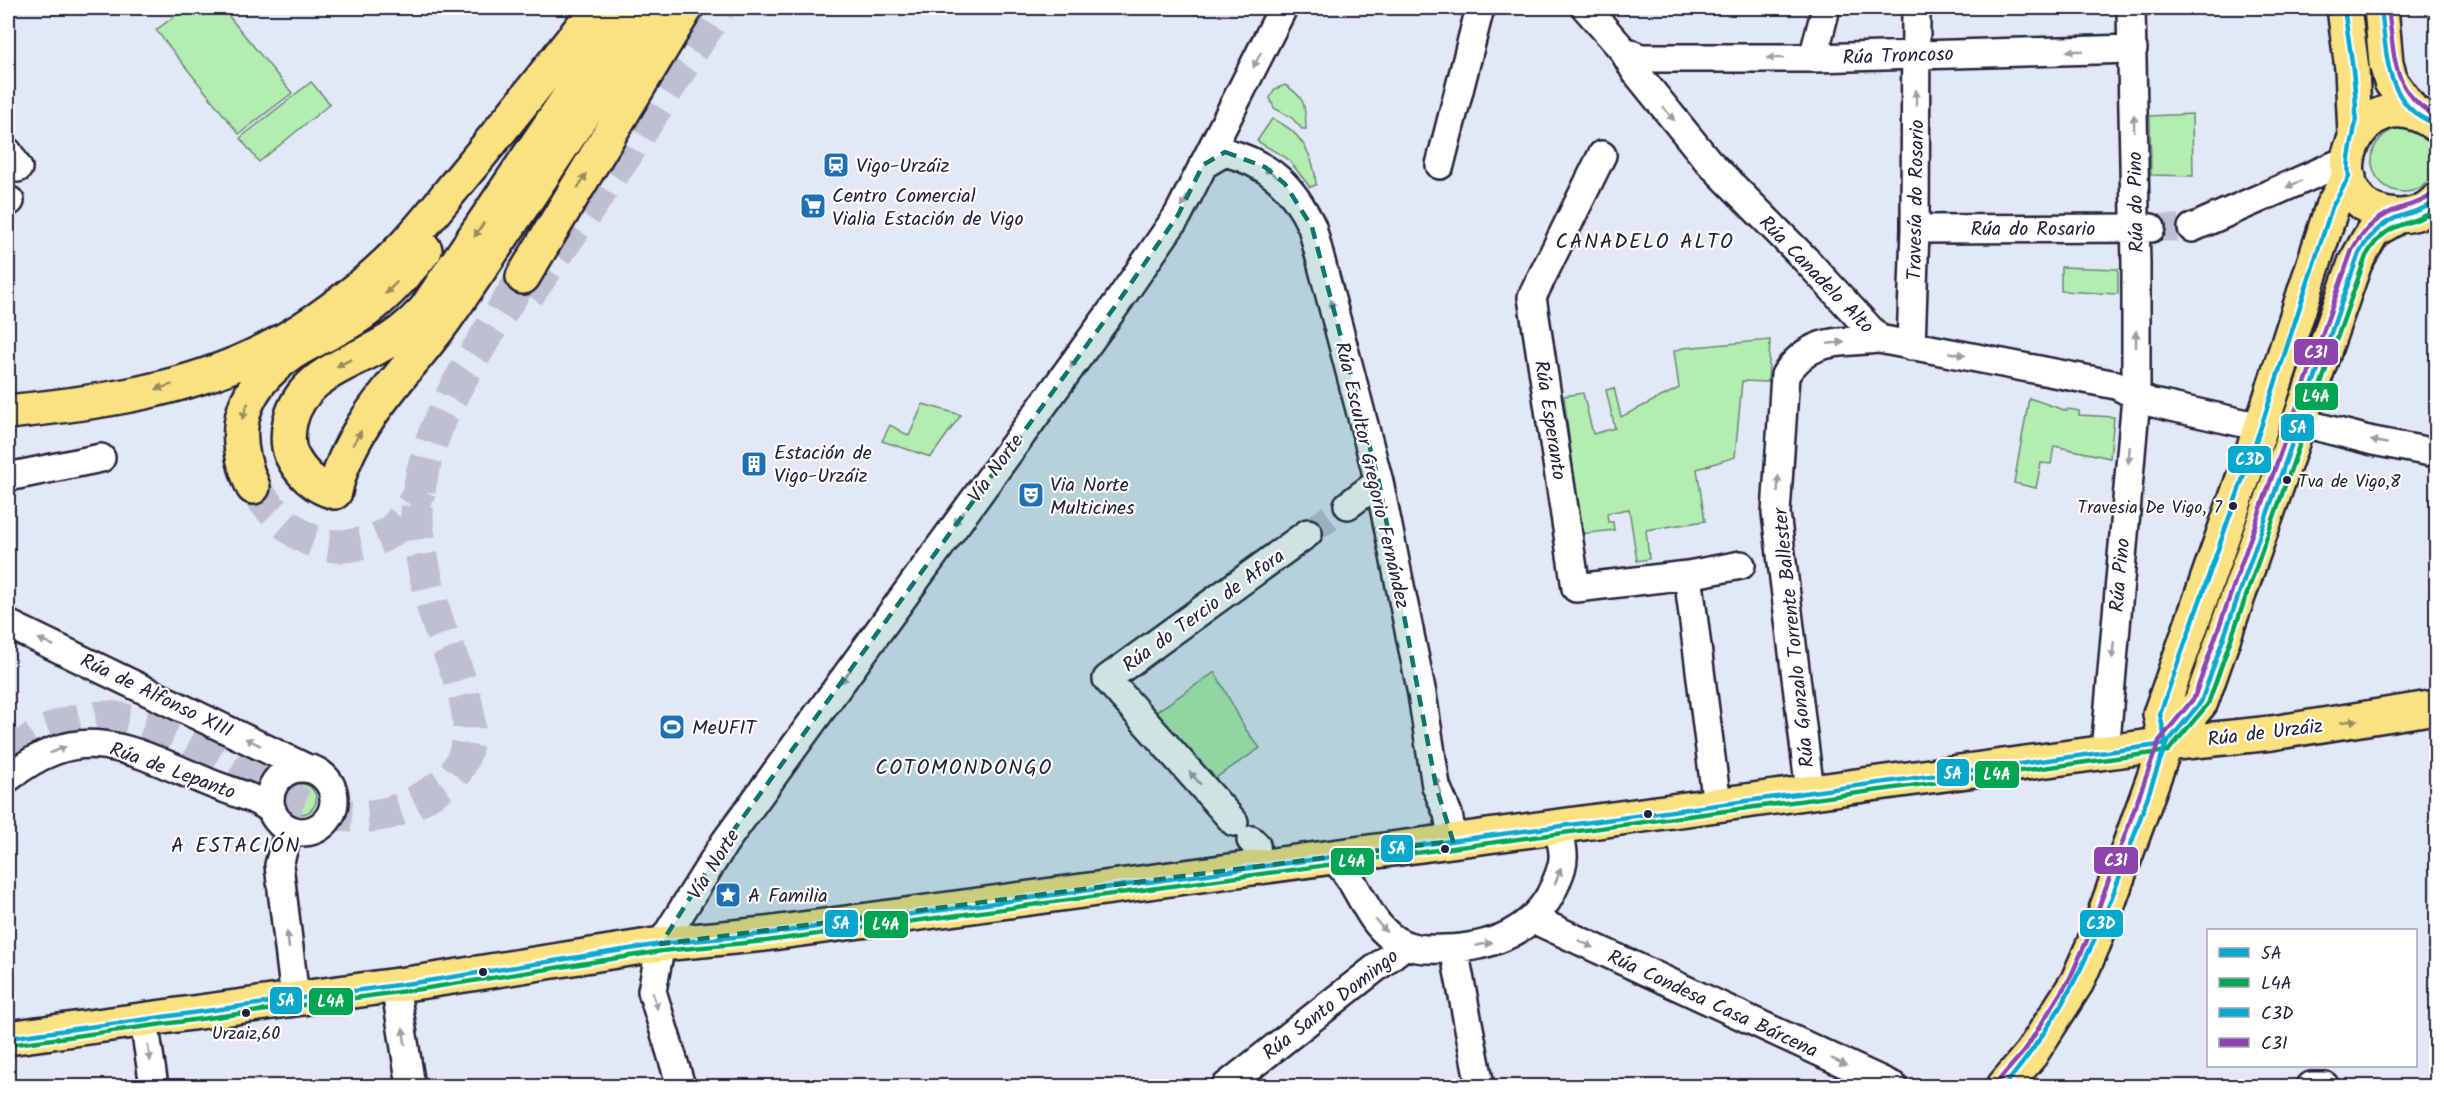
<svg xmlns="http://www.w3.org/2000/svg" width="2444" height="1094" font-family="Kalam,sans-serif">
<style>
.green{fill:#b3edb1;stroke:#6a8876;stroke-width:1.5}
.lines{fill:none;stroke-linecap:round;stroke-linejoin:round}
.minor-tunnel{stroke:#bcc0d0;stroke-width:27;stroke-dasharray:27 14;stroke-linecap:butt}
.highway-tunnel{stroke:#bcc0d0;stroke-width:33;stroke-dasharray:33 16;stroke-linecap:butt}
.minor-casing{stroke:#22223b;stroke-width:32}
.major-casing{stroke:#22223b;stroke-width:38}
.highway-casing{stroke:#22223b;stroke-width:38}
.minor{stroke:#fff;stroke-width:27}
.major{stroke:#fbe180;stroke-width:33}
.highway{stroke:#fbe180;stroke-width:33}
.bus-1-casing{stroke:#fff;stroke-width:9}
.bus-2-casing{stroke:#fff;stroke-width:9}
.bus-3-casing{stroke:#fff;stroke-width:9}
.bus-4-casing{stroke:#fff;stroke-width:9}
.bus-1{stroke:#07a8cc;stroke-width:4.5}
.bus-2{stroke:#00a651;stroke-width:4.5}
.bus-3{stroke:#00a9ce;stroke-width:4.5}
.bus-4{stroke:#8e44ad;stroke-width:4.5}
.oneway{fill:#9c9ca7}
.oneway2{fill:#998b61}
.marked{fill:#0f766e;fill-opacity:0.2;stroke:#0f766e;stroke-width:4.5;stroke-dasharray:12 8;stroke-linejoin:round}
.bus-dot{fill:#22223b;stroke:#fff;stroke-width:2}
.labels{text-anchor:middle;stroke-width:4.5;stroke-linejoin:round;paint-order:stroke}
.bus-label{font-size:18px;fill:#22223b;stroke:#fff;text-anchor:start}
.street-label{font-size:20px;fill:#22223b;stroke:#fff}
.poi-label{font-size:20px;fill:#22223b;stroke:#fff;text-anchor:start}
.neighbourhood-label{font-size:21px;letter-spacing:1.5px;fill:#22223b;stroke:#fff}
.line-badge{stroke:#fff;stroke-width:2}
.badge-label{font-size:16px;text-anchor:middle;font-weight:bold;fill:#fff}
</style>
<rect width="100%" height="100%" fill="#e2e8f5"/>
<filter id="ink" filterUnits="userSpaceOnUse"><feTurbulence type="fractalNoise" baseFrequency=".0167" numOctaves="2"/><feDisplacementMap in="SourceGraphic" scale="12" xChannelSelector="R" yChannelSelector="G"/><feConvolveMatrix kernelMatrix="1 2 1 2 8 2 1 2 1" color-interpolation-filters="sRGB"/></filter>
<g filter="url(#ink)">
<path class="green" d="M186,8H222L292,93L239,134L156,30Z
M311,82L330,104L259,162L240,138Z
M1285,85C1306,98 1305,105 1306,129H1302L1291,117L1274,108L1270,98L1275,89Z
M2192,114L2193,176L2151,175L2150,116Z
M1272,119C1299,129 1315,156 1316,185L1310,187L1288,159L1257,141Z
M2372 160a32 32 0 1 1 64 0a32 32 0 1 1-64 0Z
M2061,267L2118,269V294L2061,291Z
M1770,340L1768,382L1742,381L1735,457L1697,469L1705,521L1646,530L1649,559L1637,561L1629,509L1607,513L1608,522H1613L1614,530L1581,534L1564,396L1583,393L1593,434L1615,428L1606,390L1614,388L1621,417L1679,388L1674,351L1683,348Z
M2029,398L2067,411L2068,409L2079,411V415L2114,417L2110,458L2054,446L2051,464L2041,463L2036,488L2014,483Z
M923,404L961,415L931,457L882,441L890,425L909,436Z
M1215,672L1246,730L1260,748L1211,781L1153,714Z
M286 799a15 15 0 1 1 30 0a15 15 0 1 1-30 0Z"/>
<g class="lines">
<path class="minor-tunnel" d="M2151,228H2192
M1308,533L1348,505"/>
<path class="highway-tunnel" d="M528,295L624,158L719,8
M253,487C270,509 291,535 319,543C340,550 374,544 391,531C404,520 413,504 421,489
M8,758C34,734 67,718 103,717C156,717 252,779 301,804C343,820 383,823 422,798C433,791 451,781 457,770C488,719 450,663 435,614C428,589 417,540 417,515C419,427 480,349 523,277"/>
<g class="minor-casing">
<path id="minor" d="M1586,8L1623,50L1635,71L1708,161L1806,260L1879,339L2116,385L2149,402L2261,427
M1623,50L1640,58H1813L2133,49
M1813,58L1826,8
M8,152L18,168
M1602,155L1532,297L1576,588L1688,575L1741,565
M1203,165L1225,152C1269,164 1293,186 1312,227L1379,482L1422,694L1436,786L1448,814L1453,841
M1440,165L1480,8
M8,202L10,201
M2192,228L2347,160
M1915,229L2151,228
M1911,346L1915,229L1916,8
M2299,422L2373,441L2436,453
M8,477L101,458
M1348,505L1379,482
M1688,575L1717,805
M8,624L306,768
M2105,752L2136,397V265L2131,8
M270 800a32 32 0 1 1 64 0a32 32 0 1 1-64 0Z
M8,778C82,719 128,749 205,781C227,791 252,795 272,810
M1810,792L1776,513L1785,375C1811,337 1837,343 1879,339
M1234,822L1107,679L1308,533
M289,829L279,865L295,998
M1251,840L1256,845L1258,867
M1331,857C1358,878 1363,916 1391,937C1406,949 1425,950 1444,949C1491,948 1536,931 1555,885C1559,875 1564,865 1563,854C1563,845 1559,836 1558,827
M1533,919L1893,1086
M1454,949L1480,1086
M395,985L411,1086
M144,1021L154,1086
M681,1086L652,991L661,944L725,842L1116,305L1178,215L1283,8
M1226,1086L1405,945
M2311,1086H2325"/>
</g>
<g class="major-casing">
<path id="major" d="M2344,8L2352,69L2355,135
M2381,8L2386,63L2391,82L2413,112
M2436,125C2358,68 2308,201 2389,215C2407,218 2424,213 2436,201
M2166,744L2160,714L2261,427L2332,207L2349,177
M8,1038L427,981L661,944L765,934L2166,744L2272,733L2436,707
M2004,1086L2031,1054L2077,982L2094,943L2166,744L2201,702L2355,263L2373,231L2399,216"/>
</g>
<g class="highway-casing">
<path id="highway" d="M629,8L425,310C411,325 396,338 378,347C342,367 301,377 290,422C288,432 287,444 291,454C300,473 315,487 335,492C348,424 408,372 446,318C518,216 584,111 653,8
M523,277L686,8
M8,412C96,403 186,391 266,350C312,327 367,285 403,247C426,223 446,196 467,171C512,117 554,63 597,8
M253,487C233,441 235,402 274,367C298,344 333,334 360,315C385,298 406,274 425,250"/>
</g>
<use href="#minor" class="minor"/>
<use href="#major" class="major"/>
<use href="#highway" class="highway"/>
<g class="bus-1-casing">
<path id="bus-1" d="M2381,8C2386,44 2384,88 2415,113C2422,118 2429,121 2436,125
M8,1038L427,981L661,944L765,934L2166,744L2201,702L2359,253C2369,236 2382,222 2401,216C2414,211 2425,210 2436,201"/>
</g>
<g class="bus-2-casing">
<path id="bus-2" d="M9,1045L428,988L662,951L766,941L2168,751L2208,704L2366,256C2387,219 2407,229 2436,210"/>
</g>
<g class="bus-3-casing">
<path id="bus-3" d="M2344,8C2349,44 2356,80 2356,116C2355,137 2346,156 2349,177
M2166,744L2160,714L2261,427L2332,207L2349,177
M2004,1086C2093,982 2121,869 2166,744"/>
</g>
<g class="bus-4-casing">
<path id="bus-4" d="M2388,8C2395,54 2390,91 2436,116
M1998,1081L2025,1050L2070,978L2087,940L2159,741L2194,698L2352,250C2363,230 2379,215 2401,208C2412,204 2422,203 2431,195"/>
</g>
<use href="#bus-1" class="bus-1"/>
<use href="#bus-2" class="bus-2"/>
<use href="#bus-3" class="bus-3"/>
<use href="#bus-4" class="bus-4"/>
</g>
<defs><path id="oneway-solid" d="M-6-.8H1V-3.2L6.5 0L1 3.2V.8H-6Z" transform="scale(1.5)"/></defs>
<g class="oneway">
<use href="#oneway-solid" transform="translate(2075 51) rotate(179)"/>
<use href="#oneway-solid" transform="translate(1775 58) rotate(180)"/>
<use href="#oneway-solid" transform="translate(1257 60) rotate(117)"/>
<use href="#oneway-solid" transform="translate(1916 98) rotate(-90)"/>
<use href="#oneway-solid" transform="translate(1669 114) rotate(51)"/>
<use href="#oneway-solid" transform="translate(2134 123) rotate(-91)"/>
<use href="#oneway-solid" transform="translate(1270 172) rotate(-141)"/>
<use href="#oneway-solid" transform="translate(2294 184) rotate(156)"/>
<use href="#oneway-solid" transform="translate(1185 200) rotate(117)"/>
<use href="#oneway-solid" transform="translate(1333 308) rotate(-105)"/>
<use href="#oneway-solid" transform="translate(2136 339) rotate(-90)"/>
<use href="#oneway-solid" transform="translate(1836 343) rotate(-5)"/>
<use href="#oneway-solid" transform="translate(1957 354) rotate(11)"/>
<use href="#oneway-solid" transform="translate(1075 361) rotate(126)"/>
<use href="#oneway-solid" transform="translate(2379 442) rotate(-169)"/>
<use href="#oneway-solid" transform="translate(2129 455) rotate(95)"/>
<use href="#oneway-solid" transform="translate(1778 484) rotate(-87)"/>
<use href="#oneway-solid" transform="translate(959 518) rotate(125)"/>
<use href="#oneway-solid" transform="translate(46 642) rotate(-155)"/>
<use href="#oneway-solid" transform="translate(2113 650) rotate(95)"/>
<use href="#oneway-solid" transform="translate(846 676) rotate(126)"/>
<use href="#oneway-solid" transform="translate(253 742) rotate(-154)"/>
<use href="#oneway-solid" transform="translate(58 750) rotate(-22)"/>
<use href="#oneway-solid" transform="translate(1195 778) rotate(-132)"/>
<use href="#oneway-solid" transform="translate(1438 785) rotate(-105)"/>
<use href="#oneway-solid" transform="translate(1558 876) rotate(-68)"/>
<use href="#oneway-solid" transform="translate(1381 926) rotate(49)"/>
<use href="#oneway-solid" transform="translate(288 940) rotate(-97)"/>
<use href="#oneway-solid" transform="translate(1484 944) rotate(-11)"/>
<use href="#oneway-solid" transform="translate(1586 944) rotate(25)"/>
<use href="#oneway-solid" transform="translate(655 1001) rotate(73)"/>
<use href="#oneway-solid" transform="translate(404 1036) rotate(-98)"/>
<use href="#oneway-solid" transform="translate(149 1053) rotate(81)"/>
<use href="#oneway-solid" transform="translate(1839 1062) rotate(25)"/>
</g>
<g class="oneway2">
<use href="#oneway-solid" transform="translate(582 181) rotate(-59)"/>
<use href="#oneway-solid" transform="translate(479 230) rotate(124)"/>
<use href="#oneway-solid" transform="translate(391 288) rotate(135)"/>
<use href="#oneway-solid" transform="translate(344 363) rotate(153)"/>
<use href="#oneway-solid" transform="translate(164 387) rotate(163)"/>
<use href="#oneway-solid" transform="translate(245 411) rotate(110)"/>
<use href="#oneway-solid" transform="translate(357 438) rotate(-59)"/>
<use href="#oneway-solid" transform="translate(2349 721) rotate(-9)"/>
</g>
</g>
<path class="marked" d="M1225,152L1265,167L1285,184L1312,227L1379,482L1436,786L1453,841L661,944L725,842L1116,305L1178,215L1203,165Z"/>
<defs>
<g id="station-square" transform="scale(1.35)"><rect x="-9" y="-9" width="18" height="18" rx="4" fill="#1f6fb2" stroke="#fff"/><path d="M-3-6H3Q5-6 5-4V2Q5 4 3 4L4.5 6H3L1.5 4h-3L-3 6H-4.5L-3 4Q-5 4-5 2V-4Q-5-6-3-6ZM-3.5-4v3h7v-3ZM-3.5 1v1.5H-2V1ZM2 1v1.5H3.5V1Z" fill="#fff"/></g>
<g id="supermarket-square" transform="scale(1.35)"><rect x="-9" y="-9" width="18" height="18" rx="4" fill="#1f6fb2" stroke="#fff"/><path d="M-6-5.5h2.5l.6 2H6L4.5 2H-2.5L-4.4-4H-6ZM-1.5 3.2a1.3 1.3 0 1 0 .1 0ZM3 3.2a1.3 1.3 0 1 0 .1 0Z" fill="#fff"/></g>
<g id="building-square" transform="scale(1.35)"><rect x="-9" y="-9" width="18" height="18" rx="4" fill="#1f6fb2" stroke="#fff"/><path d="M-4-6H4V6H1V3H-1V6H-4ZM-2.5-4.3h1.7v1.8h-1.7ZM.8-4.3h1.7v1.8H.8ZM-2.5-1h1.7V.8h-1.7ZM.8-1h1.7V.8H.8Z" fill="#fff"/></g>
<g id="theatre-square" transform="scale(1.35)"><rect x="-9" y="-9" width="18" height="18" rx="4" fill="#1f6fb2" stroke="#fff"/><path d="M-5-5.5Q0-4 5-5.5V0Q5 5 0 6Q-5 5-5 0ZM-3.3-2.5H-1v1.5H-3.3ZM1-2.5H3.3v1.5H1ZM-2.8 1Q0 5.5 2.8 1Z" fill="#fff"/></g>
<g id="stadium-square" transform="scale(1.35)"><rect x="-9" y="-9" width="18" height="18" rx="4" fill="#1f6fb2" stroke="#fff"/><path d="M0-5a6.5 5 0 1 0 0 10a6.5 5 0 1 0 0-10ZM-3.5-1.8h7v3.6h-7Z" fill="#fff"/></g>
<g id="sight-square" transform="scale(1.35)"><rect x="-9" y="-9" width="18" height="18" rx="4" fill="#1f6fb2" stroke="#fff"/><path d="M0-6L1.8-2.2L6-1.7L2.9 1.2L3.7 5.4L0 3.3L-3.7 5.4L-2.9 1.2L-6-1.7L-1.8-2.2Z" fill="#fff"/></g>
</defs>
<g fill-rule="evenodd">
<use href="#station-square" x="836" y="165"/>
<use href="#supermarket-square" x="813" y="206"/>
<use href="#building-square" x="754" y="464"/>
<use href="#theatre-square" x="1031" y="495"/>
<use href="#stadium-square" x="672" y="727"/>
<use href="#sight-square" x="728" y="895"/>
</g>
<g class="bus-dot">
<circle cx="2287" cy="480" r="5"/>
<circle cx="2233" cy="506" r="5"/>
<circle cx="1648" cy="814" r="5"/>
<circle cx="1445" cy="849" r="5"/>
<circle cx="483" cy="972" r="5"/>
<circle cx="246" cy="1013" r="5"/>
</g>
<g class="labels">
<g class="bus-label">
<text x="2298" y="487">Tva de Vigo,8</text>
<text x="2222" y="513" text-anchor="end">Travesia De Vigo, 7</text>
<text x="246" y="1039" text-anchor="middle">Urzaiz,60</text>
</g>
<g class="street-label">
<text transform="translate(1898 55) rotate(-2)" y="7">Rúa Troncoso</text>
<text transform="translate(1915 200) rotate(-89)" y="7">Travesía do Rosario</text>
<text transform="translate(2135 202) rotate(-91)" y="7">Rúa do Pino</text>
<text x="2033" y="235">Rúa do Rosario</text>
<text transform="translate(1817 274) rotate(46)" y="7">Rúa Canadelo Alto</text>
<text transform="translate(1551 420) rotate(81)" y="7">Rúa Esperanto</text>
<text transform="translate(995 468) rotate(-54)" y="7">Vía Norte</text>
<text transform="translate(1373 475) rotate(77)" y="7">Rúa Escultor Gregorio Fernández</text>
<text transform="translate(2119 575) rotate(-85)" y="7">Rúa Pino</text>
<text transform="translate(1203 610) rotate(-36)" y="7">Rúa do Tercio de Afora</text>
<text transform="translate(1793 638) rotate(-96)" y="7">Rúa Gonzalo Torrente Ballester</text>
<text transform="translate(157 695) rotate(26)" y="7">Rúa de Alfonso XIII</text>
<text transform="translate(2265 732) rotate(-7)" y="7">Rúa de Urzáiz</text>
<text transform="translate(173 770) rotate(20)" y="7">Rúa de Lepanto</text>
<text transform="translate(713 864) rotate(-58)" y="7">Vía Norte</text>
<text transform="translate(1713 1003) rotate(25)" y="7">Rúa Condesa Casa Bárcena</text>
<text transform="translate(1330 1004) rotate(-38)" y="7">Rúa Santo Domingo</text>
</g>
<g class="poi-label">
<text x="856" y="172">Vigo-Urzáiz</text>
<text x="832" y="202">Centro Comercial<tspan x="832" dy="23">Vialia Estación de Vigo</tspan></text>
<text x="774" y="459">Estación de<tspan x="774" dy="23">Vigo-Urzáiz</tspan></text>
<text x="1050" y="491">Via Norte<tspan x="1050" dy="23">Multicines</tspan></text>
<text x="692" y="734">MeUFIT</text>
<text x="748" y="902">A Familia</text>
</g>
<g class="neighbourhood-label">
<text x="1645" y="248">CANADELO ALTO</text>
<text x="964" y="774">COTOMONDONGO</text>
<text x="236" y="852">A ESTACIÓN</text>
</g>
</g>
<g class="line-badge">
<rect x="2293" y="338" width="46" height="28" rx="6" fill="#8e44ad"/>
<rect x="2294" y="382" width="45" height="29" rx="6" fill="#00a651"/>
<rect x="2280" y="413" width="35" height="29" rx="6" fill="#07a8cc"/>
<rect x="2227" y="445" width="45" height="29" rx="6" fill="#00a9ce"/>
<rect x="1936" y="758" width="34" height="29" rx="6" fill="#07a8cc"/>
<rect x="1974" y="760" width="46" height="29" rx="6" fill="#00a651"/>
<rect x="1380" y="834" width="34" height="29" rx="6" fill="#07a8cc"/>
<rect x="2093" y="846" width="46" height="29" rx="6" fill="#8e44ad"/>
<rect x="1330" y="847" width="45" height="29" rx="6" fill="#00a651"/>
<rect x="2079" y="909" width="45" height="29" rx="6" fill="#00a9ce"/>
<rect x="824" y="909" width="35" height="29" rx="6" fill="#07a8cc"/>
<rect x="863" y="910" width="46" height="29" rx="6" fill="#00a651"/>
<rect x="269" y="986" width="34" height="29" rx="6" fill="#07a8cc"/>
<rect x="308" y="987" width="46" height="29" rx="6" fill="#00a651"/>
</g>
<g class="badge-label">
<text x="2316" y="358">C3I</text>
<text x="2316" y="402">L4A</text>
<text x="2298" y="433">5A</text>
<text x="2250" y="465">C3D</text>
<text x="1953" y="779">5A</text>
<text x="1997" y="780">L4A</text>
<text x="1397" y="854">5A</text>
<text x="2116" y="866">C3I</text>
<text x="1352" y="867">L4A</text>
<text x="2101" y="929">C3D</text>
<text x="841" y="929">5A</text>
<text x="886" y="930">L4A</text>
<text x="286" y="1006">5A</text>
<text x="331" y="1007">L4A</text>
</g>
<rect width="2444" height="1094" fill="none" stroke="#fff" stroke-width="30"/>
<rect x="15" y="15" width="2414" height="1064" fill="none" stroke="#22223b" stroke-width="2" filter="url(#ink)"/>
<rect x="2207" y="929" width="210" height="138" fill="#ffffff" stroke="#a7a7b1" stroke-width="1.5"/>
<rect x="2219" y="948" width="30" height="9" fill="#07a8cc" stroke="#a7a7b1" stroke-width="1.5"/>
<text x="2261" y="959" font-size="18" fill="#22223b">5A</text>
<rect x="2219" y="978" width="30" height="9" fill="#00a651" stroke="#a7a7b1" stroke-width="1.5"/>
<text x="2261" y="989" font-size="18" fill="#22223b">L4A</text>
<rect x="2219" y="1008" width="30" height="9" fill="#00a9ce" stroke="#a7a7b1" stroke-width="1.5"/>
<text x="2261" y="1019" font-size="18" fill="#22223b">C3D</text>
<rect x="2219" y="1038" width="30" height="9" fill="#8e44ad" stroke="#a7a7b1" stroke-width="1.5"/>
<text x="2261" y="1049" font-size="18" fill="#22223b">C3I</text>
</svg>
